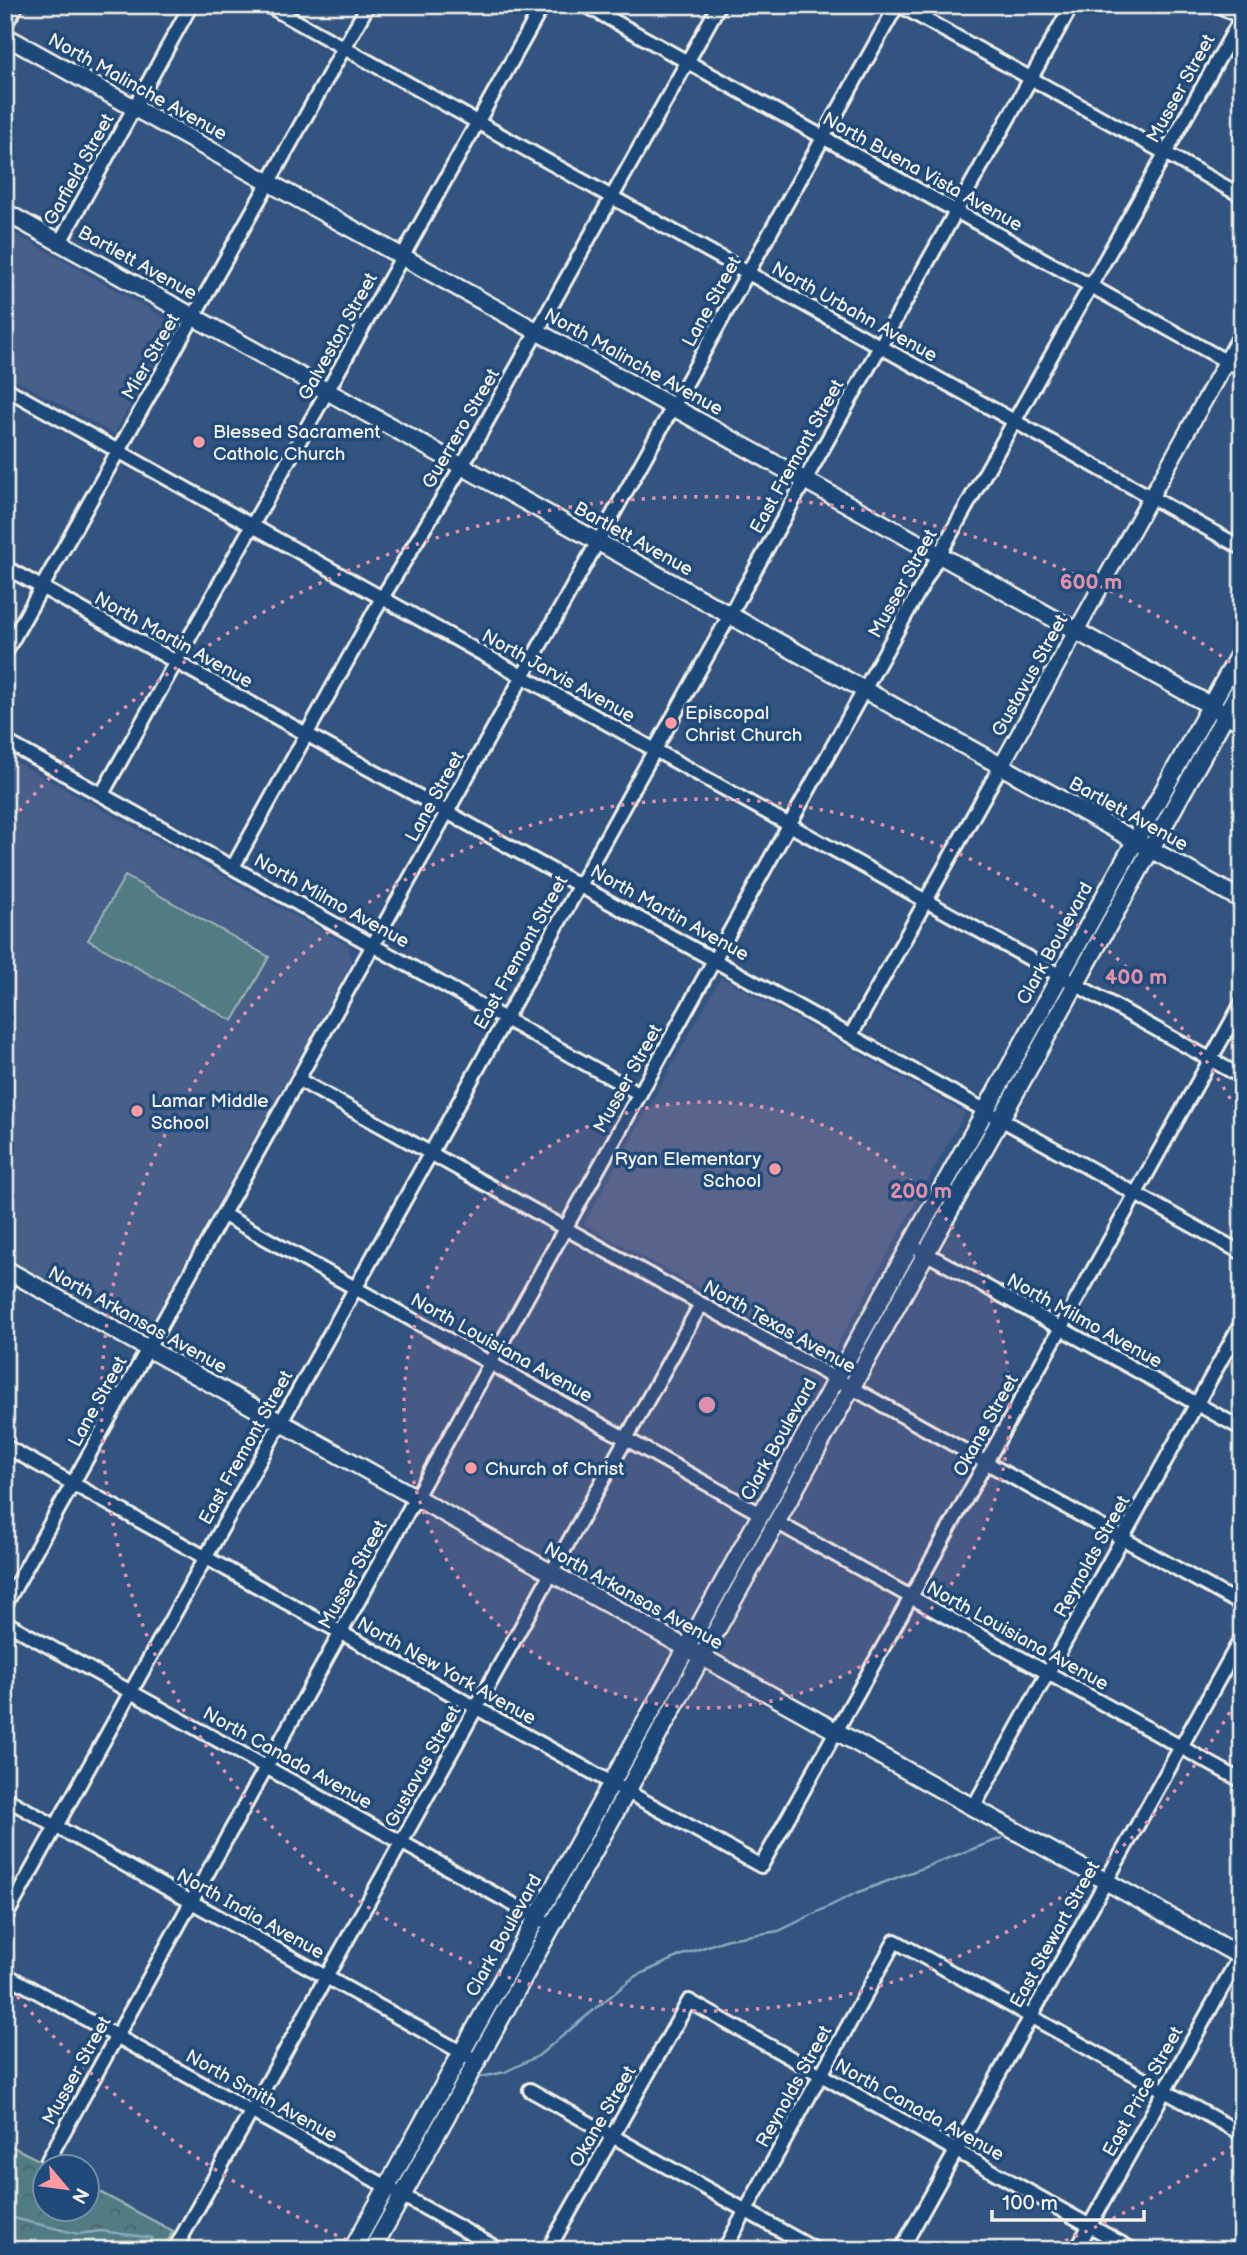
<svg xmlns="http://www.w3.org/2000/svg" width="1247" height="2255" font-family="'Balsamiq Sans',sans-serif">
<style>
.built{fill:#475f89}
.forest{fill:url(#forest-crowns);stroke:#a2b6b6;stroke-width:2}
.park{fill:#517c84;stroke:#a2b6b6;stroke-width:2}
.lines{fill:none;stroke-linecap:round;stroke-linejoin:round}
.stream{stroke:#8caabe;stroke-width:2.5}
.minor-casing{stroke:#f4f1e8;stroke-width:18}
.tertiary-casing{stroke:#f4f1e8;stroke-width:19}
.secondary-casing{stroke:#f4f1e8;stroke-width:21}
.minor{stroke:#1f4a7a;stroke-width:12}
.tertiary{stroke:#1f4a7a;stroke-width:14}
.secondary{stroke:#1f4a7a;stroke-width:16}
.ring{fill:none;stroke:#de8fa9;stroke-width:3.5;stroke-dasharray:3.5 7}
.poi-dot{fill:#ff9aa2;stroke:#1f4a7a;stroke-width:2.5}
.labels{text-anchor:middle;stroke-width:7;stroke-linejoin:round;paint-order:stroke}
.street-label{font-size:19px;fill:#f4f1e8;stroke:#1f4a7a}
.poi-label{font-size:19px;fill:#f4f1e8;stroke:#1f4a7a;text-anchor:start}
.centre{fill:#de8fa9;stroke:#1f4a7a;stroke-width:3.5}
.ring-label{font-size:21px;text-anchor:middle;font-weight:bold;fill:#de8fa9;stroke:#1f4a7a;stroke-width:7;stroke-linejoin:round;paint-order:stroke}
</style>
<defs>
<pattern id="forest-crowns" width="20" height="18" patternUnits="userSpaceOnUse" patternTransform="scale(1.75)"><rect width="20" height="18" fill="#517c84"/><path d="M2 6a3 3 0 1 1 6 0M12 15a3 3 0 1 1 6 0" fill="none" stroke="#4d6568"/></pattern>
</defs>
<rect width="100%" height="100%" fill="#335481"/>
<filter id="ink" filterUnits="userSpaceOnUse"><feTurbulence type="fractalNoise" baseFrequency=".0143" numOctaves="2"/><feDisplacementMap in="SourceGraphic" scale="14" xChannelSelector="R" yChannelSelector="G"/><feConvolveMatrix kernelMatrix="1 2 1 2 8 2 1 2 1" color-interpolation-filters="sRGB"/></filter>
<g filter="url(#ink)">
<path class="built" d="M5,228L176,324L114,434L5,374Z
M5,756L348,945L352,962L143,1338L5,1260Z
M721,977L965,1113L829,1360L584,1224Z"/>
<path class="forest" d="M5,2143L53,2167L46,2168V2210H88V2186L173,2231L163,2250H5Z"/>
<path class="park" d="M125,876L269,957L233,1021L88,940Z"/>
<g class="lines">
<path class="stream" d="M481,2077L505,2072L538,2056L634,1977L682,1955L728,1939L779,1931L856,1893L1002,1838
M5,2216L78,2234L101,2231L152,2238"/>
<g class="minor-casing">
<path id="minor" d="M267,5L1242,548
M585,5L1242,370
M899,5L1242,196
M1218,5L1242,18
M60,242L191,5
M5,388L1242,1077
M5,567L1242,1253
M5,653L368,5
M5,741L640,1094
M102,794L543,5
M233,867L382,598L462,466L719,5
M851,1035L1001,766
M299,1080L1242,1605
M224,1215L761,1514
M920,1250L1242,1429
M5,1287L13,1273
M5,1446L761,1866L1242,1003
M776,1522L1242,1781
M5,1605L897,5
M5,1622L543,1921
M5,1798L477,2061
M973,1808L1242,1322
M5,1918L805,480L1072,5
M5,1974L500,2250
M530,2090L816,2250
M48,2160L939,555L1242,17
M181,2250L176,2247L701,1304
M548,2250L689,2001L1133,2250
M724,2250L895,1941L1242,2134
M901,2250L1242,1637
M1076,2250L1242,1952"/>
</g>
<g class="tertiary-casing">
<path id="tertiary" d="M1001,766L1242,333"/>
</g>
<g class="secondary-casing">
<path id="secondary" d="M5,22L15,5
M5,36L1242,723
M5,212L1242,900
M5,1269L1242,1957
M352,2250L1242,649
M372,2250L1242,685"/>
</g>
<use href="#minor" class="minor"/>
<use href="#tertiary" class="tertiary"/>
<use href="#secondary" class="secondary"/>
</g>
</g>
<circle cx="707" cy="1405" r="303" fill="#de8fa9" fill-opacity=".12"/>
<g class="ring">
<circle cx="707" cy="1405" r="303"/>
<path d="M1240 1694A606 606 0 1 1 1240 1116"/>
<path d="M1241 2140A909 909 0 0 1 1048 2248M366 2248A909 909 0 0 1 6 1983M6 827A909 909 0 0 1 1241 670"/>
</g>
<g class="poi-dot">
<circle cx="199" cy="442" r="7"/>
<circle cx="671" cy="723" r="7"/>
<circle cx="137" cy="1111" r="7"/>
<circle cx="775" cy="1169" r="7"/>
<circle cx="471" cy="1468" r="7"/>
</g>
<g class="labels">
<g class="street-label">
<text transform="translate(138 86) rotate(29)" y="7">North Malinche Avenue</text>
<text transform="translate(1180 88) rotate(-61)" y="7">Musser Street</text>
<text transform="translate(78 169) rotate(-61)" y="7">Garfield Street</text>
<text transform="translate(923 171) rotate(29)" y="7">North Buena Vista Avenue</text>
<text transform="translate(138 262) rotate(29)" y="7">Bartlett Avenue</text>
<text transform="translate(711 301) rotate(-61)" y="7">Lane Street</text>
<text transform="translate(855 311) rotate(29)" y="7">North Urbahn Avenue</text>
<text transform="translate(337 336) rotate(-61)" y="7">Galveston Street</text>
<text transform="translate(150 356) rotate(-60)" y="7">Mier Street</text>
<text transform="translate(634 361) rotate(29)" y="7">North Malinche Avenue</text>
<text transform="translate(460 428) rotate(-60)" y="7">Guerrero Street</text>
<text transform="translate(796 456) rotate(-61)" y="7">East Fremont Street</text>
<text transform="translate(634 538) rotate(29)" y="7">Bartlett Avenue</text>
<text transform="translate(902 583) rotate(-61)" y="7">Musser Street</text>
<text transform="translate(174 639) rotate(29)" y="7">North Martin Avenue</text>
<text transform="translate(559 675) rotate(29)" y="7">North Jarvis Avenue</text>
<text transform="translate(1029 675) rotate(-61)" y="7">Gustavus Street</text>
<text transform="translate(434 796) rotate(-61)" y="7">Lane Street</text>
<text transform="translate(1129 813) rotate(29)" y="7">Bartlett Avenue</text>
<text transform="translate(332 900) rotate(29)" y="7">North Milmo Avenue</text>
<text transform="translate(670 912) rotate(29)" y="7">North Martin Avenue</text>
<text transform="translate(1054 943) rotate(-61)" y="7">Clark Boulevard</text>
<text transform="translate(520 952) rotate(-61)" y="7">East Fremont Street</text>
<text transform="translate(627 1078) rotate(-61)" y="7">Musser Street</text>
<text transform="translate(138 1319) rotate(29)" y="7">North Arkansas Avenue</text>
<text transform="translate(1085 1320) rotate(29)" y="7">North Milmo Avenue</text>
<text transform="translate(780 1326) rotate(29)" y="7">North Texas Avenue</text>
<text transform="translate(502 1347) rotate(29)" y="7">North Louisiana Avenue</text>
<text transform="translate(97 1401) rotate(-61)" y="7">Lane Street</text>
<text transform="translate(985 1425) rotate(-61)" y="7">Okane Street</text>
<text transform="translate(778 1439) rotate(-61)" y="7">Clark Boulevard</text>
<text transform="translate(245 1447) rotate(-61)" y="7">East Fremont Street</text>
<text transform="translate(1091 1556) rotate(-61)" y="7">Reynolds Street</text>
<text transform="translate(352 1574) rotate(-61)" y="7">Musser Street</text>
<text transform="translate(634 1595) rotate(29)" y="7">North Arkansas Avenue</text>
<text transform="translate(1018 1635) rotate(29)" y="7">North Louisiana Avenue</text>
<text transform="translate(447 1670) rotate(29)" y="7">North New York Avenue</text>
<text transform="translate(288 1757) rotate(29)" y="7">North Canada Avenue</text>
<text transform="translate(422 1766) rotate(-61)" y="7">Gustavus Street</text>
<text transform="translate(251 1913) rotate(29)" y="7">North India Avenue</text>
<text transform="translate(1054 1934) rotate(-61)" y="7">East Stewart Street</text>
<text transform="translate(503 1935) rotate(-61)" y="7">Clark Boulevard</text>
<text transform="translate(76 2070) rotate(-61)" y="7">Musser Street</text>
<text transform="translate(793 2086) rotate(-61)" y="7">Reynolds Street</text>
<text transform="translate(1142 2091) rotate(-61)" y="7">East Price Street</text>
<text transform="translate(262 2095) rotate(29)" y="7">North Smith Avenue</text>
<text transform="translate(920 2109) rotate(29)" y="7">North Canada Avenue</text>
<text transform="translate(602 2116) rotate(-60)" y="7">Okane Street</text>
</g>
<g class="poi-label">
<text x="213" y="438">Blessed Sacrament<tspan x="213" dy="22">Catholc Church</tspan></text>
<text x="685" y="719">Episcopal<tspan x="685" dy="22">Christ Church</tspan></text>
<text x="151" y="1107">Lamar Middle<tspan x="151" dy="22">School</tspan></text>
<text x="761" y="1165" text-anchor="end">Ryan Elementary<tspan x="761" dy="22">School</tspan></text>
<text x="485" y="1475">Church of Christ</text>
</g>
</g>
<circle cx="707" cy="1405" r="10" class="centre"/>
<g class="ring-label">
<text x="1091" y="589">600 m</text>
<text x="1136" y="984">400 m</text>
<text x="921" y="1198">200 m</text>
</g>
<rect width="1247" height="2255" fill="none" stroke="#1f4a7a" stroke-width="28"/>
<rect x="14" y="14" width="1219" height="2227" fill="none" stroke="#f4f1e8" stroke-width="2.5" filter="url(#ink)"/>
<g transform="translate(66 2188) rotate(119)"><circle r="33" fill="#1f4a7a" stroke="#748da6" stroke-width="2"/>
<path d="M0-5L12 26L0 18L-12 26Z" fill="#ff9aa2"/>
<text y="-10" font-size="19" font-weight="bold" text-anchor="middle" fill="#f4f1e8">N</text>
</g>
<path d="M992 2210v10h152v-10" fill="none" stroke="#f4f1e8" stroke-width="3.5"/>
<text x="1002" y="2210" font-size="21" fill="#f4f1e8" stroke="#1f4a7a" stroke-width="5" paint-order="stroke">100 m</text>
</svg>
